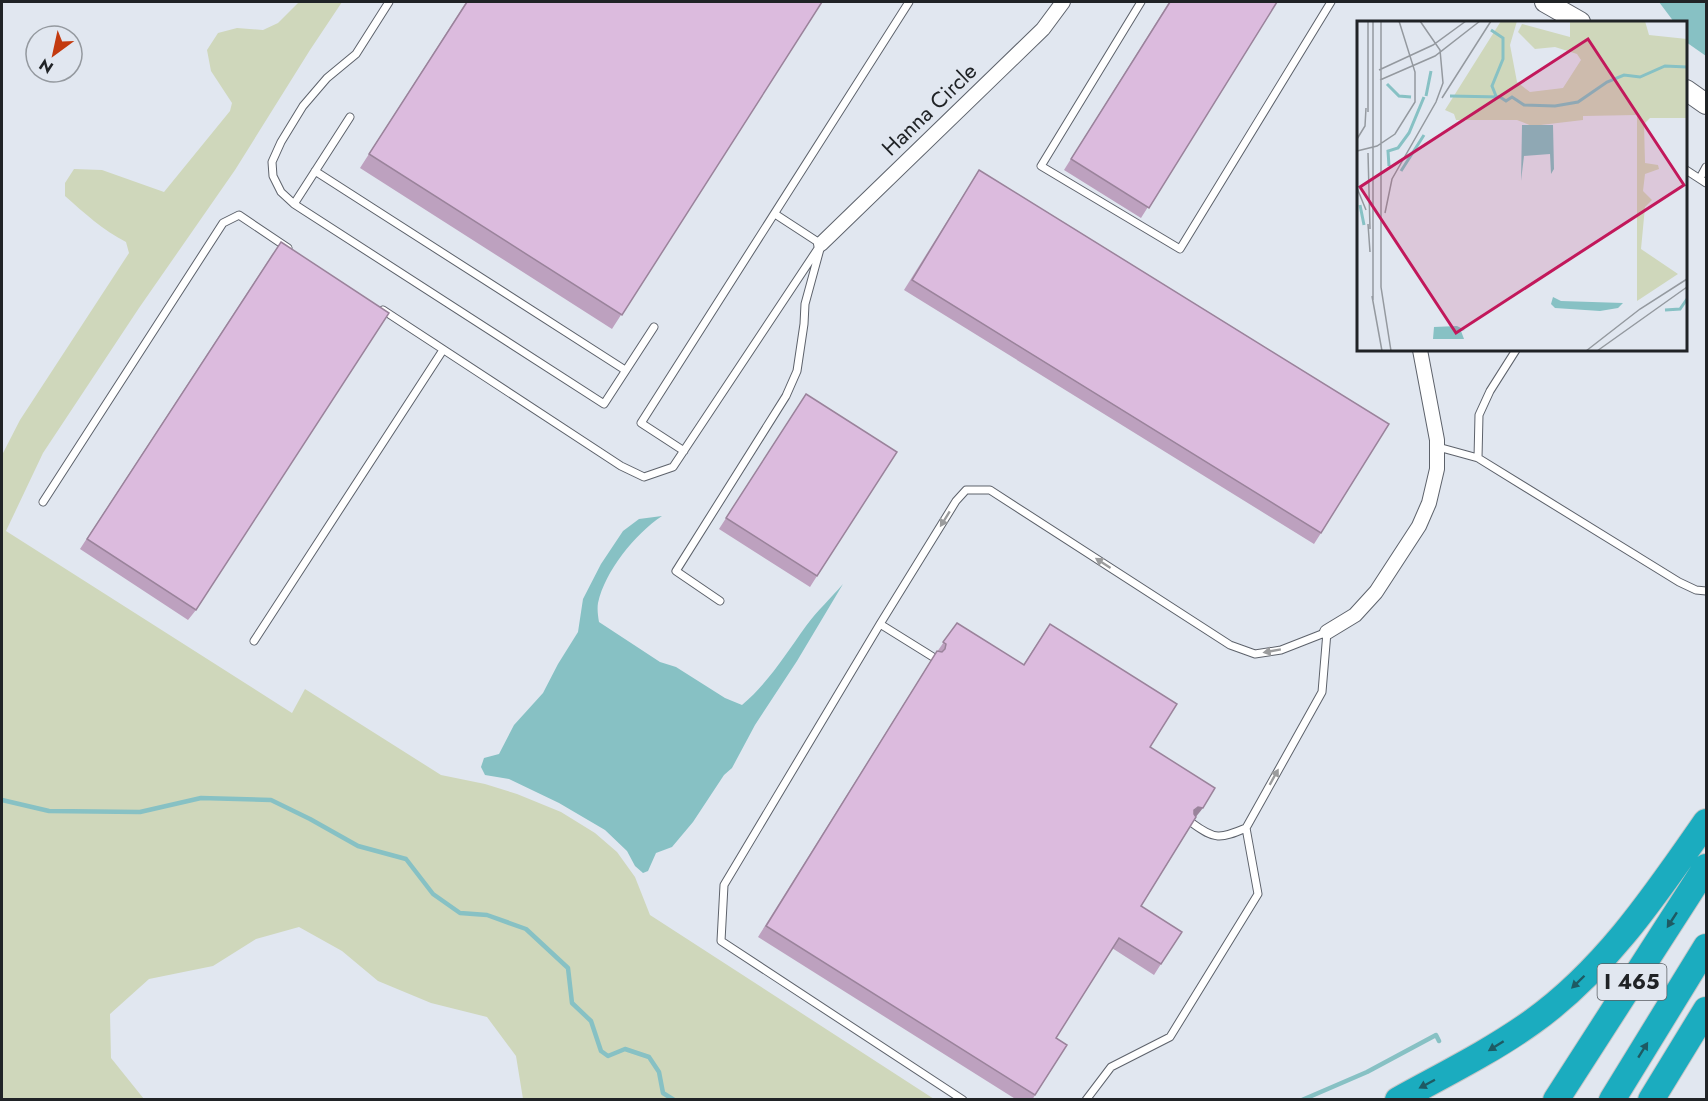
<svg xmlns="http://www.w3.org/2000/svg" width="1708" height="1101" font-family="Jost,sans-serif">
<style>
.green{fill:#cfd7bb}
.water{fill:#87c1c4}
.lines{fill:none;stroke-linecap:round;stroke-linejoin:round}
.stream{stroke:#87c1c4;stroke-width:4.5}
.lane-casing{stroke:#5d626b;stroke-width:9}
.street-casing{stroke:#5d626b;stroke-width:16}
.secondary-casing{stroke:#5d626b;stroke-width:22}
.highway-casing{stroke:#c5c6c7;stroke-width:28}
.lane{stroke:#fff;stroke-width:7}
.street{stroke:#fff;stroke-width:14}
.secondary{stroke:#fff;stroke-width:20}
.highway{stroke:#1bacbf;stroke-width:26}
.wall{fill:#bda1bf}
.shaded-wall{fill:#9a839b}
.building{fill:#dcbbde;stroke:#9a839b;stroke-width:1.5}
.oneway{fill:#9b9c9d}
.oneway2{fill:#1e5a63}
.labels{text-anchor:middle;stroke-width:4.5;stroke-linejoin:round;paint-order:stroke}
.shield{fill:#e1e7f0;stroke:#5a5e63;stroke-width:1.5}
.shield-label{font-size:21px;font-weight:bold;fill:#202326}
.street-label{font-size:22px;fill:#202326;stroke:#e1e7f0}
.inset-river{fill:none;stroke:#87c1c4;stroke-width:3}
.inset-road{fill:none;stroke:#94999f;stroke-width:1.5}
.view{fill:#c2185b;fill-opacity:0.15;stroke:#c2185b;stroke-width:3}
.inset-edge{fill:none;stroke:#202326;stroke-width:3}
</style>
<rect width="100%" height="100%" fill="#e1e7f0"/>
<path class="green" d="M299,2H342L310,50L235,170L139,308L43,453L6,531L292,713L305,689L441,775L485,784L517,794L561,812L595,833L617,852L635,877L650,915L934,1099H523L516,1056L487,1017L431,1003L378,981L342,951L299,927L256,939L213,966L149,979L110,1014L111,1058L144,1099H2V455L20,420L129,253L126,242C103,230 84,213 65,196V183L74,169L102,170L164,192L230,111L232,103L211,71L207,50L218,33L237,28L263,30L278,23Z"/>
<path class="water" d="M1659,2H1706V56L1686,42V22H1674Z
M662,516C635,534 605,571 598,603C597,609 598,616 599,622L660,662L676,667L725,698L742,705C768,683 786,654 806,626C817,611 831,598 843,584L797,661L755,725L732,768L724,775L693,822L672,847L656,853L648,871L643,873L635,866L627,851L605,830L559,803L509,779L485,775L481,767L484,758L499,754L514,725L543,693L558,664L578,632L583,599L601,564L623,531L639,519Z"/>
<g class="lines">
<path class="stream" d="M2,800L49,811L140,812L201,798L271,800L310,819L358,846L406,859L433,894L460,913L487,915L526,929L568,968L572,1003L591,1021L601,1051L608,1056L625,1049L649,1057L659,1072L663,1093L674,1100
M1302,1100L1367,1072L1436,1035L1439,1041"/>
<g class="lane-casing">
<path id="lane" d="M389,2L356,54L327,78L303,106L281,142L272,162L273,176L281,192L294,204L604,404L654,327
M1141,2L1041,166L1180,249L1331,2
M1686,170L1706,183
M315,171L625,370
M1700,178L1706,167
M294,204L350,117
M775,214L821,244
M383,310L621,466L644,477L673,467L821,244
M1438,447L1478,458L1679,582L1696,590L1706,591
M684,451L641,423L909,2
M1478,458L1479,415L1490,391L1516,350
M43,502L223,223L239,215L288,248
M720,601L676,571L786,396L797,371L804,324L805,304L820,249
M880,624L933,657
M254,641L443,350
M963,1100L721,941L724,885L880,624L956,501L966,490H990L1230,645L1255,654L1281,650L1327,632L1322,692L1246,828C1220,839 1215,840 1192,823
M1086,1100L1111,1067L1170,1037L1258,894L1246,828"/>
</g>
<g class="street-casing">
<path id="street" d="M821,244L1043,29L1063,2
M1327,632L1355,615L1376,592L1419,526L1429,503L1437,469V440L1420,350"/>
</g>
<g class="secondary-casing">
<path id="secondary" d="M1545,2L1580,22
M1686,90L1706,104"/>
</g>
<g class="highway-casing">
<path id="highway" d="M1398,1100C1443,1075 1490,1052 1532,1022C1605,970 1656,894 1706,822
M1556,1100L1706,867
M1612,1100L1706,947
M1651,1100L1706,1010"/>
</g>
<use href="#lane" class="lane"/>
<use href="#street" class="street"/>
<use href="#secondary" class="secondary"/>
<use href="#highway" class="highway"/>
</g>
<path class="wall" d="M466,2H822L612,329L360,168Z
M1169,2H1277L1141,218L1064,170Z
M979,170L1321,533L1314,544L904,290Z
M273,253L196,610L188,620L80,549Z
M806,394L817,576L810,587L719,529Z
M957,623L1023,665L1050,624L1150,747L1196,817L1141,906L1161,964L1154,975L1112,948L1056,1038L1067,1045L1032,1100H1017L758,937L930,662Z"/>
<path class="shaded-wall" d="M1198,807L1203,808L1195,818H1190L1194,810Z"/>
<path class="building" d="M467,2H822L622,315L369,154Z
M1170,2H1277L1149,208L1071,159Z
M979,170L1389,424L1321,533L912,280Z
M281,242L389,313L196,610L87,539Z
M806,394L897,452L817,576L726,518Z
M957,623L1024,665L1050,624L1177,704L1150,747L1215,788L1203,808L1198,807L1194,810V814L1196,817L1141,906L1182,932L1161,964L1119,938L1056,1038L1067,1045L1035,1095L766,926L937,651L942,652L945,649L946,644L943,642Z"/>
<defs><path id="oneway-solid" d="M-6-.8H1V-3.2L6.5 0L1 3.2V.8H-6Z" transform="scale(1.5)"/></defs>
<g class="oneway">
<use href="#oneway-solid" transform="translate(945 519) rotate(122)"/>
<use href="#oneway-solid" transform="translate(1103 563) rotate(-147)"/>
<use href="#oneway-solid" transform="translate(1272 651) rotate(170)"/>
<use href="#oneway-solid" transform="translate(1274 777) rotate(-61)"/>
</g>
<g class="oneway2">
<use href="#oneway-solid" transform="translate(1672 920) rotate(123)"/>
<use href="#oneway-solid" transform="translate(1578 982) rotate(136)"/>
<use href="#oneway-solid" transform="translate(1496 1046) rotate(148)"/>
<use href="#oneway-solid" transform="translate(1643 1050) rotate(-58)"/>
<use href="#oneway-solid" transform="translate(1427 1084) rotate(152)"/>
</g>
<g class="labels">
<rect class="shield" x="1597.5" y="964" width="69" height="36" rx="4.5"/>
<g class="shield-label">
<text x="1632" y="989">I 465</text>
</g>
<g class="street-label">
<text transform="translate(929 109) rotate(-44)" y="8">Hanna Circle</text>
</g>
</g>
<g transform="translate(1357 21)">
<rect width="330" height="330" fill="#e1e7f0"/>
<path d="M144,0H160L153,24L160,61L173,71L206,67L224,39L220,33L198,26L178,28L161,11L165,3L213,16V0H288L292,14L330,18V97H293L287,103L288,142L301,144L302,148L288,153L286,170L295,179L288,186L284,228L321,253L280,280V94L226,95V99L175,105L160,99H99L97,93L88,89Z" fill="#cfd7bb"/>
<path d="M165,104H196L197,148L194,153L193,133L167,135L164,160ZM196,276L204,280L266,282L261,287L243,290L198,287L194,283ZM100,305L108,309L104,310L107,318H76L77,306Z" fill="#87c1c4"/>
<path class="inset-river" d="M134,9L146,17V38L135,65L139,75M30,63L42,75L54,76M69,75L74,50M93,75L143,76L149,80L155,76L167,84L198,85L221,81L250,61L267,54L283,56L308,45L330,46M32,145L31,130L41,127L52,112L67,76M44,150L67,114M3,184L7,204M308,289L323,288L330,278"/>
<path class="inset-road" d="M11,0V91M16,0V279M24,0V266L34,330M22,49L76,24L109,0M23,59L78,35L123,0M85,77L134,0M0,118L8,105L9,87M0,130L20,125L38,113L58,81V51L42,0M11,132L13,208M0,167L9,189M28,192L35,158L79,81L86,62L83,29L63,0M11,203L13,231M15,275L25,330M229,330L283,288L330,258M240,330L330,266"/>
<path class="view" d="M231,18L327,164L99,312L3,166Z"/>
<rect width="330" height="330" class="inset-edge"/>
</g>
<rect width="1708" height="1101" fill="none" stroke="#202326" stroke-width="6"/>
<g transform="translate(54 54) rotate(213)"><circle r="28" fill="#e1e7f0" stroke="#94999f" stroke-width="1.5"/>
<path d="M0-4.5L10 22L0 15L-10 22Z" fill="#c33a0f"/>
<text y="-9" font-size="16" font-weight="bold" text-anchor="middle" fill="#202326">N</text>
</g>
</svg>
